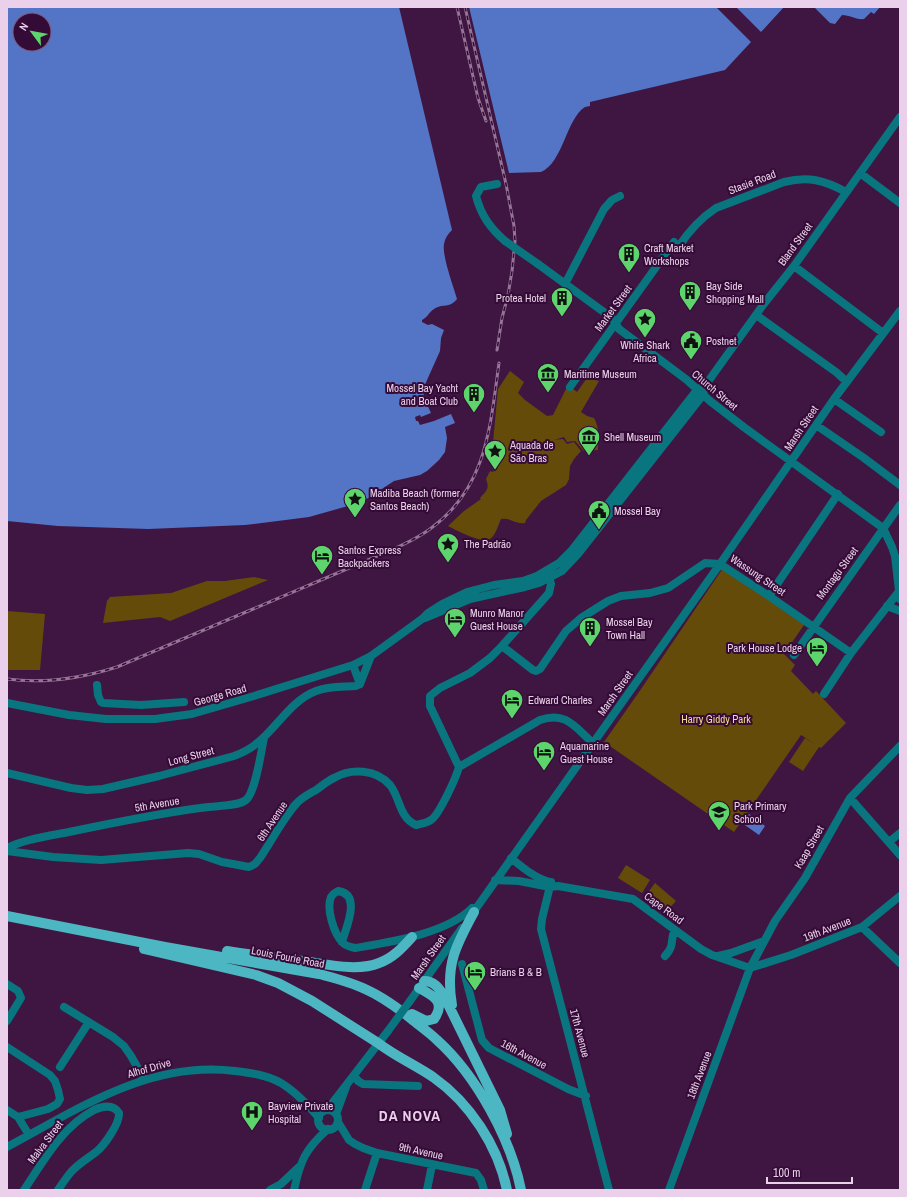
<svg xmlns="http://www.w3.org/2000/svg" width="907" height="1197" font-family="'Archivo Narrow',sans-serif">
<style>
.green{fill:#644b0a}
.water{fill:#5475c6;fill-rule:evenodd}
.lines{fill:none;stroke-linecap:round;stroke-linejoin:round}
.minor{stroke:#09757f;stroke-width:8}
.major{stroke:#4cb6c2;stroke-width:10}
.rail-casing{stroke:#967497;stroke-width:3}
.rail{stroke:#340b36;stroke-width:1.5;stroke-dasharray:4.5;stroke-linecap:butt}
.minor-bridge{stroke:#09757f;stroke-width:8}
.labels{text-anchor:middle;stroke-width:4;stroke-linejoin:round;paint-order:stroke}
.street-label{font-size:11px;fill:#ead0ea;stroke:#340b36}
.poi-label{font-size:11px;fill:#ead0ea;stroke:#340b36;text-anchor:start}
.park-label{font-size:11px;fill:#fad991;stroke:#340b36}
.district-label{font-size:15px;font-weight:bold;letter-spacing:1px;fill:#ead0ea;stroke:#340b36}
</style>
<rect width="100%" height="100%" fill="#3f1641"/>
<path class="green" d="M510,371L524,382L518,393L525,400L547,416L553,415L568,385L577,392L587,378L599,381L581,412L587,416L594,418C600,429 598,438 598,450L584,451L575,441L567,442L564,437L554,440L563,439L567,444L574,442L581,451L574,459L570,466L569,479L566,485L541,501L526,520L525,523C516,525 510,517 501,519C498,525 496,535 490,539C482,544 456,530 448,526L464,511L481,499L480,498C486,491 490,489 486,479L490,471L492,472L498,469L489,460L492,453L498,389Z
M723,568L806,622L784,654L795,665L791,671L813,694L816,691L846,723L821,748L819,747L803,771L789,762L805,738L818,746L801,735L734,832L604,742L639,692Z
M254,577L268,580L170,621L160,617L103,623L107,601L110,597L171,593L207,581H225Z
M7,611L45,614L40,670H7Z
M626,865L650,880L642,893L618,878Z
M655,883L676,901L666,912L646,895Z"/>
<path class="water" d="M7,7H399L452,230C448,234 445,238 444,244C442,256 453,285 457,299C449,309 443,303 434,309C429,312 427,318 422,320V322L428,325L432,324L444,330L441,338L440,351L423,389L424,398L431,413L421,417L420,415L415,417L416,421H418L420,425L434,421L451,414L455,423L445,427L447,438L445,452L439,460L427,471L420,475L394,481L362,502L309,517L245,525L148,529L58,526L7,521ZM20,20H44V44H20Z
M469,7H716L751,42L725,70L590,102V106L585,107C566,119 563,163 541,172L509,173Z
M736,7H784L761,32Z
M814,7H880L874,14L871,12L864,19C856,20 850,15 842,15L835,24L830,23Z
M749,814L765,826L759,835L742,823Z"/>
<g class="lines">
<path class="minor" d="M860,173L900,203
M497,184L481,187L476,196C481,215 490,228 505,241
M679,246C689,231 701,218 716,208L784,182C808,176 824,180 846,192
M538,264L612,318L619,329L687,380L710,401L745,428L883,528L892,547L895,556L900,599
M794,266L883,333
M565,284L604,209L612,200L620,196
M756,315L836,372L847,382
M570,387L674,242
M834,399L881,432
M816,425L864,458L900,485
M769,596L838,494
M887,606L900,611
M425,618L470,599L525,587L539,583L562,571L578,554L703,395L704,390
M502,646L533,670L536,671L540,669L566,631L581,618L608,601L621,596L650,593L668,588L705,563L720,564L769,596L851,653
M794,655L900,505
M353,665L360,684
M360,684L371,656
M97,685L98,695L101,702L103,703L141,705L184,702
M824,694L851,653L900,590
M7,703L69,715L106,719H155L192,714L254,696L353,665L371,656L422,619L428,613L442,604L467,592L494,585L523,581L537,576L559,563L572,550L697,390L707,383L763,305L794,266L900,117
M459,767L430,706V696L440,688L470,673L490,658L502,646L549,593L551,584L548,574
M7,773L71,788L87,790L103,789L159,776L234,756C242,753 250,749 256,744C277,728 290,701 316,691C328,686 343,687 356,686L360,684
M850,798L900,855
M889,842L900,833
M7,848C25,839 49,836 69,832C112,823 156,814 200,808C211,806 240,807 247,799C256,789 261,752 264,738
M7,851L53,857L101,860L188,853L199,854L222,862L249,867L255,864L260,858C272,840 282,820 296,804C301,798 309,794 316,790C322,786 327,781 334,778C351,768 376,769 390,785C400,797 399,818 416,825C421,824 427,823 431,820C439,815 456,778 459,767L540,720C566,711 575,727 593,743
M511,858C523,868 535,878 550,882
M495,880L519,881L550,887L558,886L633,899L701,949L712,955L750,968
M551,882L542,919L541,929L609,1190
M470,917L720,564L834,399L900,311
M862,927L900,963
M342,942C346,928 362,894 338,891C336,892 333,894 331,897C326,909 334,934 343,943C346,946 350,947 355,948C390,942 446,934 472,908
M665,956C676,944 669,941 675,930
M718,956L731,953L764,941
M462,964L482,1040L489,1048L568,1089L586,1096
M750,968L791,955L862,927L900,896
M7,984L18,991L21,998L7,1021
M410,1001L462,928
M64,1007L113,1037L124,1046L131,1056L144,1079
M7,1047L50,1075L55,1081L58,1090L60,1099L57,1104L48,1109L18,1117
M60,1067L89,1022
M354,1075L358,1081L363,1084L418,1086
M7,1110L18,1117L29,1135
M327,1110L388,1031
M318 1120a10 10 0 1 1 20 0a10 10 0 1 1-20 0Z
M336,1114L346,1087
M338,1122L349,1140L355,1144L363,1148L377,1153L476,1173L481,1180L484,1190
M7,1147C78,1109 150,1060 235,1071C251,1073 267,1075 281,1083C296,1092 308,1105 319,1118
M24,1190C44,1160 62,1127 94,1110C103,1106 113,1104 119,1113C120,1123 104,1146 96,1152C87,1159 78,1164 71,1172C66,1178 62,1184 58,1190
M270,1190L281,1184L299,1167
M294,1190C300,1162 305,1149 328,1129
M365,1190L377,1153
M427,1190L432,1165
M669,1190L750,968L775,921L805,878L850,798L900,746"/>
<path class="major" d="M7,916L165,947L319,974C334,978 351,982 365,989C383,997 398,1008 414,1021C421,1027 430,1033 437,1040C476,1075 511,1139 521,1190
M144,949L256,975L278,983L312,1001L378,1043C395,1056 415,1065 433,1077C470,1103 498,1146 507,1190
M227,951C252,955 278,958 303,961C326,964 357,972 379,963C393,958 402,948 412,937
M424,981C434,981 439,988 444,996L500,1110L507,1134
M452,1005C445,965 456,945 474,912
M412,1014L426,1021L434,1019C446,1002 434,996 419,988"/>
<g class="rail-casing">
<path id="rail" d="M457,7L478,98L486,121
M465,7L506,184L514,226L515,241L512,271L508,295L502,318L497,350
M7,679C44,684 82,678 117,667L368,560C389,551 412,542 430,529C487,488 490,427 499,363"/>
</g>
<use href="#rail" class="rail"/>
<path class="minor-bridge" d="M505,241L538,264
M388,1031L410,1001"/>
</g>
<defs>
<g id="building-pin" transform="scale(1.15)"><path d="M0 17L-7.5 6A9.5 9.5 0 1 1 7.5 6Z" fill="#5ed56c" stroke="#340b36"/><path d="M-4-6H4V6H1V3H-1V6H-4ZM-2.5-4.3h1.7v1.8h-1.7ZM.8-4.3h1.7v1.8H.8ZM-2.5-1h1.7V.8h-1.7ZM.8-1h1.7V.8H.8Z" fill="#111"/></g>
<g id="sight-pin" transform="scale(1.15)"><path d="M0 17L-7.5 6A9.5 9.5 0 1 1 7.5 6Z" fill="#5ed56c" stroke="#340b36"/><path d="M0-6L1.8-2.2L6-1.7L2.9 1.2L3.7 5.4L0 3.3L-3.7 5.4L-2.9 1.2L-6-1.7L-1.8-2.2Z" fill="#111"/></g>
<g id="civic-pin" transform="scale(1.15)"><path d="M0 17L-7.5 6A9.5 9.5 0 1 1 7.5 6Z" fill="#5ed56c" stroke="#340b36"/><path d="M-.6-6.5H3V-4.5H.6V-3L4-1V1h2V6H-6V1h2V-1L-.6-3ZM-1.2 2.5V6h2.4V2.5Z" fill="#111"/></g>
<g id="museum-pin" transform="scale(1.15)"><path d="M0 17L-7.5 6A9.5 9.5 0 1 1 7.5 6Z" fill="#5ed56c" stroke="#340b36"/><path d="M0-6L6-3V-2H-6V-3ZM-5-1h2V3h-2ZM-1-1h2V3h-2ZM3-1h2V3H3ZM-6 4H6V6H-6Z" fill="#111"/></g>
<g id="hotel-pin" transform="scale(1.15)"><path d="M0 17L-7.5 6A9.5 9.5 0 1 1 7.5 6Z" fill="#5ed56c" stroke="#340b36"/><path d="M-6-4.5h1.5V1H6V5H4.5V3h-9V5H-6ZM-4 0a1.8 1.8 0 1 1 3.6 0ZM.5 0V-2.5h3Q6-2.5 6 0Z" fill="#111"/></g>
<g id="school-pin" transform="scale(1.15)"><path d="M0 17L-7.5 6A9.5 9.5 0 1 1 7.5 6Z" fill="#5ed56c" stroke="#340b36"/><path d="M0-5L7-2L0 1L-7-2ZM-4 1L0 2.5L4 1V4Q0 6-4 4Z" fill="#111"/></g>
<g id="hospital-pin" transform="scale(1.15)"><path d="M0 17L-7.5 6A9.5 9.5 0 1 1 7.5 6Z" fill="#5ed56c" stroke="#340b36"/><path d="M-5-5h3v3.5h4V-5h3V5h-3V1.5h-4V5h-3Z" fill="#111"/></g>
</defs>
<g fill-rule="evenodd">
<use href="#building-pin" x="629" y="254"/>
<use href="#building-pin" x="690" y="292"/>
<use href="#building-pin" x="562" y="298"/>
<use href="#sight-pin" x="645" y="319"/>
<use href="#civic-pin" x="691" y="341"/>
<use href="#museum-pin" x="548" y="374"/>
<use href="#building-pin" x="474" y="394"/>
<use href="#museum-pin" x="589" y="437"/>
<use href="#sight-pin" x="495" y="451"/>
<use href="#sight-pin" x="355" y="499"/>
<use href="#civic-pin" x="599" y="511"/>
<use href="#sight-pin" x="448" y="544"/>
<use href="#hotel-pin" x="322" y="556"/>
<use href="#hotel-pin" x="455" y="619"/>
<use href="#building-pin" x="590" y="628"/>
<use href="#hotel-pin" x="817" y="648"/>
<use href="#hotel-pin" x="512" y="700"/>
<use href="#hotel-pin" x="544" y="752"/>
<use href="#school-pin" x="719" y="812"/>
<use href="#hotel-pin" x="475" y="972"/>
<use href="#hospital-pin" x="252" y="1112"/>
</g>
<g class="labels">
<g class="street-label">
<text transform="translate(752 182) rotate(-21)" y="4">Stasie Road</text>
<text transform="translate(795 244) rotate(-54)" y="4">Bland Street</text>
<text transform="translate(613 308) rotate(-54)" y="4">Market Street</text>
<text transform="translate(715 390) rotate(40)" y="4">Church Street</text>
<text transform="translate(801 428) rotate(-56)" y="4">Marsh Street</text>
<text transform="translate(837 573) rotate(-54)" y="4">Montagu Street</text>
<text transform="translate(758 575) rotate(34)" y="4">Wassung Street</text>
<text transform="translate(615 693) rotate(-55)" y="4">Marsh Street</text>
<text transform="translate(220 695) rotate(-16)" y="4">George Road</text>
<text transform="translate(191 756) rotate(-15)" y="4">Long Street</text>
<text transform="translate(157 804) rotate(-10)" y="4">5th Avenue</text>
<text transform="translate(272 821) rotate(-56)" y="4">6th Avenue</text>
<text transform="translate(809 847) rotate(-60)" y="4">Kaap Street</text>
<text transform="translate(664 908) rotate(36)" y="4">Cape Road</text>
<text transform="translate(827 929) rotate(-21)" y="4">19th Avenue</text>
<text transform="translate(288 957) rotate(11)" y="4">Louis Fourie Road</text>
<text transform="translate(428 957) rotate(-55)" y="4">Marsh Street</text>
<text transform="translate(580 1033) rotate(75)" y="4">17th Avenue</text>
<text transform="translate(524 1054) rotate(28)" y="4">16th Avenue</text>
<text transform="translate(149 1068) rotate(-16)" y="4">Alhof Drive</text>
<text transform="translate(699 1075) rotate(-69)" y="4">18th Avenue</text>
<text transform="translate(45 1142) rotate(-53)" y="4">Malva Street</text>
<text transform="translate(421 1151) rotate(12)" y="4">9th Avenue</text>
</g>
<g class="poi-label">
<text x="644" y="252">Craft Market<tspan x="644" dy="13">Workshops</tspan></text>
<text x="706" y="290">Bay Side<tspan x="706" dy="13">Shopping Mall</tspan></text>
<text x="546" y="302" text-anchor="end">Protea Hotel</text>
<text x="706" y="345">Postnet</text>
<text x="645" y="349" text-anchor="middle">White Shark<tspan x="645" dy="13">Africa</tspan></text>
<text x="564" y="378">Maritime Museum</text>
<text x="458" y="392" text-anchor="end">Mossel Bay Yacht<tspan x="458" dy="13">and Boat Club</tspan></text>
<text x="604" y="441">Shell Museum</text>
<text x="510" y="449">Aquada de<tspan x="510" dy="13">São Bras</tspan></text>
<text x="370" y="497">Madiba Beach (former<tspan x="370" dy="13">Santos Beach)</tspan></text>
<text x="614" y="515">Mossel Bay</text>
<text x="464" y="548">The Padrão</text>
<text x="338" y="554">Santos Express<tspan x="338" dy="13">Backpackers</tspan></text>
<text x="470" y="617">Munro Manor<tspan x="470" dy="13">Guest House</tspan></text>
<text x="606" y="626">Mossel Bay<tspan x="606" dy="13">Town Hall</tspan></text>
<text x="802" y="652" text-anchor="end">Park House Lodge</text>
<text x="528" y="704">Edward Charles</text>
<text x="560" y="750">Aquamarine<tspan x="560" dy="13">Guest House</tspan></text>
<text x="734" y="810">Park Primary<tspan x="734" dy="13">School</tspan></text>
<text x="490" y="976">Brians B &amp; B</text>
<text x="268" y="1110">Bayview Private<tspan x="268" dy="13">Hospital</tspan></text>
</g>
<g class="park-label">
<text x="716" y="723">Harry Giddy Park</text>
</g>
<g class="district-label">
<text x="410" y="1121">DA NOVA</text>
</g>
</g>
<rect width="907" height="1197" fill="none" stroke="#ead0ea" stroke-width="16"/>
<g transform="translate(32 32) rotate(302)"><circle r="19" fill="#340b36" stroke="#7d5a7e"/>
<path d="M0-3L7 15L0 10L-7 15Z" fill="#5ed56c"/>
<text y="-6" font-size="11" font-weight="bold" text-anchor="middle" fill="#ead0ea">N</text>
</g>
<path d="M767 1177v6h85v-6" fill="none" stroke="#ead0ea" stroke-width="2"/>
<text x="773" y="1177" font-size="12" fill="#ead0ea" stroke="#340b36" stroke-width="3" paint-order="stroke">100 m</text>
</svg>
